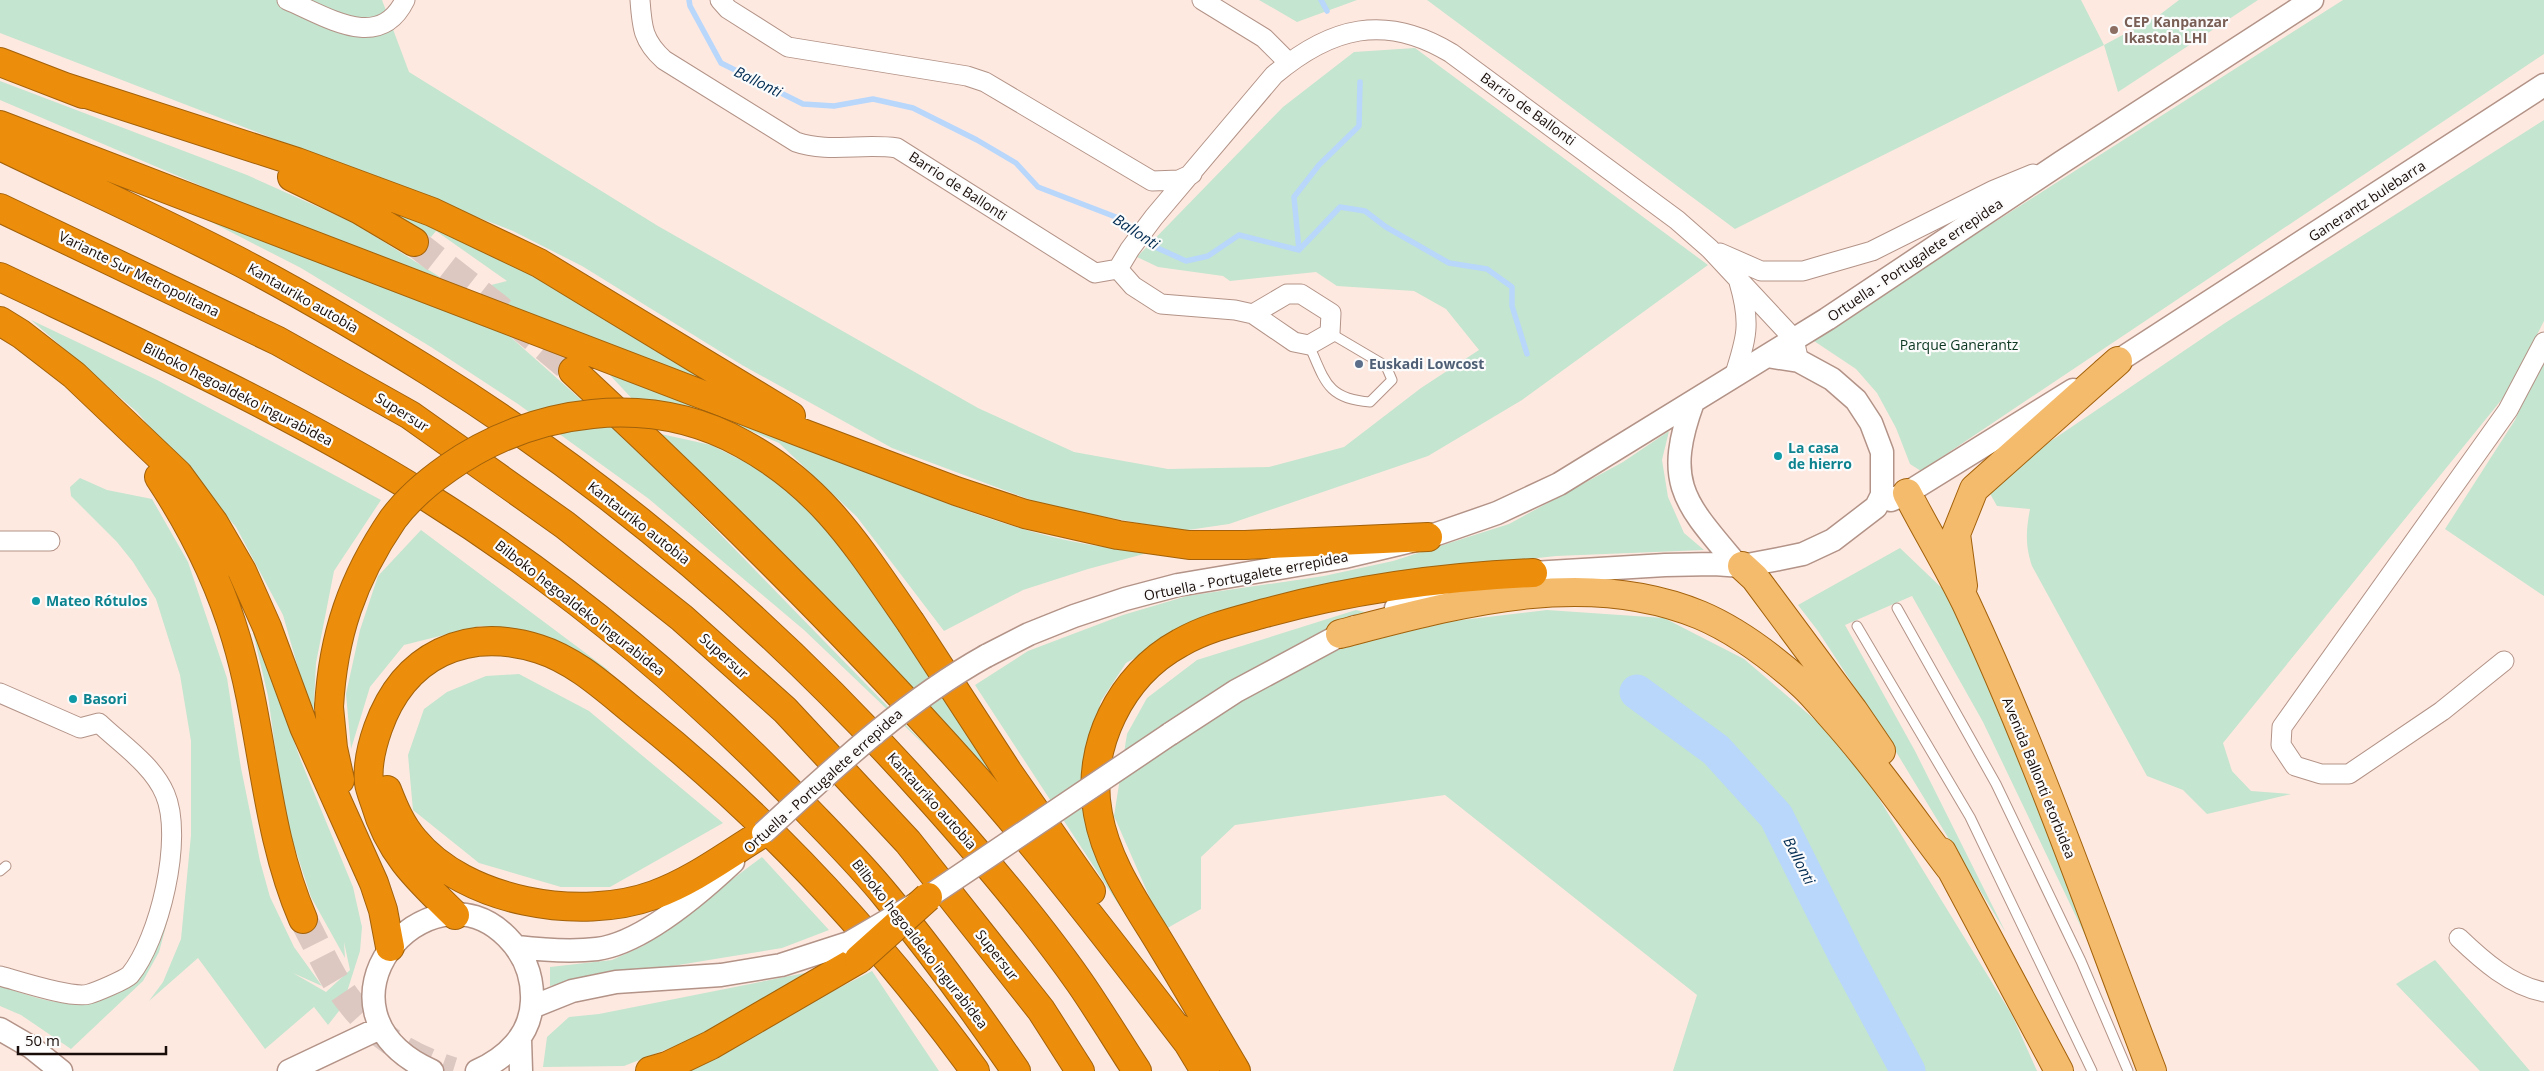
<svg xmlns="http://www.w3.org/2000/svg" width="2544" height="1071" font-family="'Open Sans',sans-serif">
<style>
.green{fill:#c4e5cf}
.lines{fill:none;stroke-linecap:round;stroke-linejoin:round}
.stream{stroke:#b8d7fb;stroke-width:5.5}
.river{stroke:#b8d7fb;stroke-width:35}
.motorway-tunnel{stroke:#dcc8c1;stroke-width:28;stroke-dasharray:28 14;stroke-linecap:butt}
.service-casing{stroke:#b39387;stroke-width:11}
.minor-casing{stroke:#b39387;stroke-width:21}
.tertiary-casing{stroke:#b39387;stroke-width:25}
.primary-casing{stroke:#a2610a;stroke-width:30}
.motorway-casing{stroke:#a2610a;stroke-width:30}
.service{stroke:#fff;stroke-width:9}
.minor{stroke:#fff;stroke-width:19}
.tertiary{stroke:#fff;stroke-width:22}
.primary{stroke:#f4bb6d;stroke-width:28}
.motorway{stroke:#ec8e0b;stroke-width:28}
.tertiary-bridge-casing{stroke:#b39387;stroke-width:25;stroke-linecap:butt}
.motorway-bridge-casing{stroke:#a2610a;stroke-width:30;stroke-linecap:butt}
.tertiary-bridge{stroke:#fff;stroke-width:22}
.motorway-bridge{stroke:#ec8e0b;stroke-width:28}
.education-dot{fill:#8d6e63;stroke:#fbfbfb;stroke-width:2}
.service-dot{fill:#5c6f8a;stroke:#fbfbfb;stroke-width:2}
.culture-dot{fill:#0f9aa8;stroke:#fbfbfb;stroke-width:2}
.labels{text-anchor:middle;stroke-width:4.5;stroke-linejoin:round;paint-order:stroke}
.education-label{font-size:14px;font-weight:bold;fill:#785e54;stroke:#fbfbfb;text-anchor:start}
.street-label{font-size:14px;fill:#180d09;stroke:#fbfbfb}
.park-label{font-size:14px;fill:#0b361f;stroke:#fbfbfb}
.service-label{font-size:14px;font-weight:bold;fill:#4e5e75;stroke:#fbfbfb;text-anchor:start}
.culture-label{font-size:14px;font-weight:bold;fill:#0d838f;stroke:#fbfbfb;text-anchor:start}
.water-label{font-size:15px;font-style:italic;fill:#002b52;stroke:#fbfbfb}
</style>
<rect width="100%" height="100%" fill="#fee9e1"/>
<path class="green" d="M0,0H382L409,72L658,226L978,408L1074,452L1168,469L1269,467L1344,447L1421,388L1479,350L1446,309L1414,291L1337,286L1316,272L1230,281L1223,276L1158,267L1137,257L1283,107L1354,52L1415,48L1708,265L1522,400L1428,456L1229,524L1181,531L1047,506L892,448L742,365L582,266L513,231L0,33Z
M1259,0H1357L1297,22Z
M1427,0H2081L2104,45L2158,16L2179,0H2258L2118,92L2104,45L1735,229Z
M2343,0H2544V54L1921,471L1910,464L1896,428L1877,393L1856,369L1811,339Z
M0,81L247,175L354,223L443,279L265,213L0,100Z
M2544,120V321L2507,393L2223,743L2232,771L2251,791L2291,794L2207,814L2183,790L2147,776L2032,566C2025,545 2026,530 2030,509L1997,506L1989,492L2005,472L2225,323Z
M363,195L517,260L742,396L499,302L487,286L507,281L436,231L431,237Z
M186,209L505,332L614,429L682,495L937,757L804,630L649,499L518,404L431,347L301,268Z
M31,320L157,380L381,500L334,571L316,663L313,721L283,615L236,527L137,412Z
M2544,354V596L2445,529L2515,420Z
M608,373C671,396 736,416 798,442C909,487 1033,549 1155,551L1088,569L1023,590L944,631L857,517L779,443L723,419L680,406L636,403Z
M1669,431L1662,460L1668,497L1684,533L1704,550L1556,556L1386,575L1182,632L1126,663L1101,701L1082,770L1094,840L1138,934L975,685L1028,651L1123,615L1187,596L1324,576L1393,561L1509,524L1623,462Z
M661,434L711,445L763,471L836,532L917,649L1002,790L763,537Z
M80,478L107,490L152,499L188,562L227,678L241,768L260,861L270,897L294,947L322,986L293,973L326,992L350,970L344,942L345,958L311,897L292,839L281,790L268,696L248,611L301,761L353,887L362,927L360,951L345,998L339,1011L328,1025L314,1007L265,1049L198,958L149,1001L163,982L181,939L191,835V741L180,675L156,599L133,562L117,542L71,496L70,487Z
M421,530L611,672L529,632L480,626L404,645L370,687L351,749L346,694L360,630L378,576Z
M1900,548L1947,593L2017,750L2094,954L1983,722L1912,596L1845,625L1915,751L2006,933L1884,732L1818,631L1798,605Z
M1356,610L1419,625L1547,610L1664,618L1744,659L1827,730L1862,771L2012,1015L2037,1071H1673L1697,995L1445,795L1235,825L1201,857V909L1164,930L1114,816L1127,734L1147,698L1197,660Z
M519,674L589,711L723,823L610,887H561L479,863L413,810L408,755L424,709L447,692L486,676Z
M762,857L829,930L782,948L550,986V967L612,960L643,946Z
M169,915L159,952L143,981L71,1049L21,1015L0,1006V986C40,999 77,1015 117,991C128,985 138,978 146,967C157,953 162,931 169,915Z
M2435,960L2530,1071H2480L2396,984Z
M872,971L939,1071H676Z
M810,972L721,1028L624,1066L543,1067L547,1037L569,1017L599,1014Z"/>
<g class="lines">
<path class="stream" d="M689,0L690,6L721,63L803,104L834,106L873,99L913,108L977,140L1016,163L1038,187L1121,219L1153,246L1186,261L1208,256L1239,235L1299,250L1340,207L1365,211L1386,227L1449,263L1487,269L1512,287V306L1527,354
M1321,0L1327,11
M1299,250L1294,197L1319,165L1359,126L1360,82"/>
<path class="river" d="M1637,692L1716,750L1776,816L1846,956L1908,1071"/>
<path class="motorway-tunnel" d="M414,242L496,306L573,371
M303,919C316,943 333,982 350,1002C377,1037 411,1058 453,1071"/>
<g class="service-casing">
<path id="service" d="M1309,345C1325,381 1327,399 1370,402L1392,380L1386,366L1330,333
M1897,608L1996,784L2081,961L2128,1071
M1857,626L1970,817L2092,1071
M0,871L6,866"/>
</g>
<g class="minor-casing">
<path id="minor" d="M287,0C326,16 379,53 405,0
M640,0C642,28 643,41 664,60L796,142C827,153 864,143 897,148L1095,273L1118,269
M720,0L728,9L788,47L967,76L985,82L1152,181L1179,180L1192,174
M1202,0L1264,38L1289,63
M1720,253L1761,271H1803L1872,251L1994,190L2033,174
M1118,269L1130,249L1154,217L1274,75C1331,27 1385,13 1451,53L1677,220L1710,249L1794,339L1797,353
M1118,269L1133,286L1161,304L1235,310L1253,314L1294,342L1309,345L1330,333L1331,313L1301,294H1287L1253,314
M1734,377C1747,337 1751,323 1739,282
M0,541H50
M2504,661L2442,711L2349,774H2321L2295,766L2281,745L2282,727L2508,410L2544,342
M0,693L80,728L99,723C121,744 153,765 165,794C184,838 159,940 130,975C125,980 96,992 89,994C72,999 19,981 0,976
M2459,938C2482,960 2511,986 2544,992"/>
</g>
<g class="tertiary-casing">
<path id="tertiary" d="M2104,370L2544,85
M1693,402C1663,484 1685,503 1737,565
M1891,500L1907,493L2073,390
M1516,576L1533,573L1665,565L1714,564L1742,566L1779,559L1803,554L1833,540L1876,507L1882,495V452L1871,423L1856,400L1832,379L1799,361L1767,356
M1396,608L1468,587
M986,656L1029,634L1074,616L1125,599L1178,585L1344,557L1428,537L1497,513L1559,484L1827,319L2062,162L2312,0
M1170,734L1236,691L1355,627
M517,947C543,950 571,952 597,949C643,943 700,893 733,862
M532,1007L572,991L616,982L721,975L781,965L849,943
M0,1029L31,1047L61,1071
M520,1039L521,1071
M289,1071L380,1028
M432,1071C297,1010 427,856 507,937C525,955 533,976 532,1001C531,1035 506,1058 477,1071"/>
</g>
<g class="primary-casing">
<path id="primary" d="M1907,493C1926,530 1948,566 1966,603C2037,755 2092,914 2152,1071
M1742,566L1755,578L1853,710L1881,751
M1963,586L1956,534L1974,489L2118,361
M1340,634C1456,604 1584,567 1700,615C1738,631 1773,658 1803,685C1814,695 1824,708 1834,719C1876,766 1912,818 1950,868
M1942,852L2059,1071"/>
</g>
<g class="motorway-casing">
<path id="motorway" d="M0,62L83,94
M65,87L297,162L432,212L539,263L791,416
M0,125L805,434L956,491L1025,514L1118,535L1189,545H1245L1428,537
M0,146C81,185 163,222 242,263C306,297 369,334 430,372C614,487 780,631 924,792C979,853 1033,916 1080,983C1100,1012 1118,1042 1137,1071
M292,177L360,210L414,242
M0,208L278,341L410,415L565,525L682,618L785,710L908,842L1041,1010L1080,1071
M0,277C145,346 291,412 427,497C566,584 694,691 807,810C834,838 862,866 887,897C933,953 975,1011 1016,1071
M0,321L21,334L74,375L178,474L214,523L242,571L267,627L304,727L374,883L383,910L390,947
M573,371C717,505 858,644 988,792C1058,873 1123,958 1188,1043
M159,477C192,527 219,580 236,638C264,731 264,829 303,919
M911,623L1008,772L1091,891
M329,707L333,748L340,780
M387,790C394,808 401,825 414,840C465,902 580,922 654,895C693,881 727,855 763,833
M455,915C419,880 389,853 375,803C373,797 370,790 369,783C367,765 372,745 378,728C404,655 466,626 539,649C577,661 608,691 638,715C766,817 879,939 975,1071
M1179,1028L1205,1071
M650,1071L667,1066L711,1045L859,959
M1236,1071C1210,1027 1184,982 1157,938C1133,899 1106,860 1098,814C1085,747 1121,675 1180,643C1206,628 1236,621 1265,613C1354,589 1440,577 1533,573"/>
</g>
<use href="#service" class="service"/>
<use href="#minor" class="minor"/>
<use href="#tertiary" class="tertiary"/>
<use href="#primary" class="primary"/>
<use href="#motorway" class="motorway"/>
<g class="tertiary-bridge-casing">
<path id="tertiary-bridge" d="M763,833C833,769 902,703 986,656
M849,943L928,897L1170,734"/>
</g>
<g class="motorway-bridge-casing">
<path id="motorway-bridge" d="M329,707C333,636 352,579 393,519C408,499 428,482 448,468C533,408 650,392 743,444C824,488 860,550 911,623
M859,959L928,897"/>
</g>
<use href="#tertiary-bridge" class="tertiary-bridge"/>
<use href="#motorway-bridge" class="motorway-bridge"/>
</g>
<circle class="education-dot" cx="2114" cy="30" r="5"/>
<circle class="service-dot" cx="1359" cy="364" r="5"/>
<g class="culture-dot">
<circle cx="1778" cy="456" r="5"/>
<circle cx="36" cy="601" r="5"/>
<circle cx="73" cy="699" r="5"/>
</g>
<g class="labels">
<g class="education-label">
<text x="2124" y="27">CEP Kanpanzar<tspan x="2124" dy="16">Ikastola LHI</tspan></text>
</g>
<g class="street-label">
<text transform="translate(1528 109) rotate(36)" y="5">Barrio de Ballonti</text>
<text transform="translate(958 186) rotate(33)" y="5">Barrio de Ballonti</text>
<text transform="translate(2367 201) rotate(-33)" y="5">Ganerantz bulebarra</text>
<text transform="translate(1915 260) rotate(-34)" y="5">Ortuella - Portugalete errepidea</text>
<text transform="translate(139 274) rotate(26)" y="5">Variante Sur Metropolitana</text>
<text transform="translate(303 298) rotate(30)" y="5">Kantauriko autobia</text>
<text transform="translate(238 394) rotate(27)" y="5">Bilboko hegoaldeko ingurabidea</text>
<text transform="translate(402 412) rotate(32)" y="5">Supersur</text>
<text transform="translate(639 523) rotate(38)" y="5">Kantauriko autobia</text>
<text transform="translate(1246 576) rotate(-11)" y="5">Ortuella - Portugalete errepidea</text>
<text transform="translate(580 608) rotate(38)" y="5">Bilboko hegoaldeko ingurabidea</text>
<text transform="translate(724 656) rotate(42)" y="5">Supersur</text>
<text transform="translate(2039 778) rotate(68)" y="5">Avenida Ballonti etorbidea</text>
<text transform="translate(823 781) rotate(-42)" y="5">Ortuella - Portugalete errepidea</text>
<text transform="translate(932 801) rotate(48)" y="5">Kantauriko autobia</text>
<text transform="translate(920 944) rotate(52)" y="5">Bilboko hegoaldeko ingurabidea</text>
<text transform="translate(997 955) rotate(52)" y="5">Supersur</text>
</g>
<g class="park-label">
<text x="1959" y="350">Parque Ganerantz</text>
</g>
<g class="service-label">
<text x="1369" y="369">Euskadi Lowcost</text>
</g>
<g class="culture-label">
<text x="1788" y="453">La casa<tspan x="1788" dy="16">de hierro</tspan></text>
<text x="46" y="606">Mateo Rótulos</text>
<text x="83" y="704">Basori</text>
</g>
<g class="water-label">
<text transform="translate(758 82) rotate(26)" y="5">Ballonti</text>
<text transform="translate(1136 232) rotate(33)" y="5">Ballonti</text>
<text transform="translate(1799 861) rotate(63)" y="5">Ballonti</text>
</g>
</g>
<path d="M18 1046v8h148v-8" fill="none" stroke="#180d09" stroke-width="2.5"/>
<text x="25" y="1046" font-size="15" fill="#180d09" stroke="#fbfbfb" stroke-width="4" paint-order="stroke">50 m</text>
</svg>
